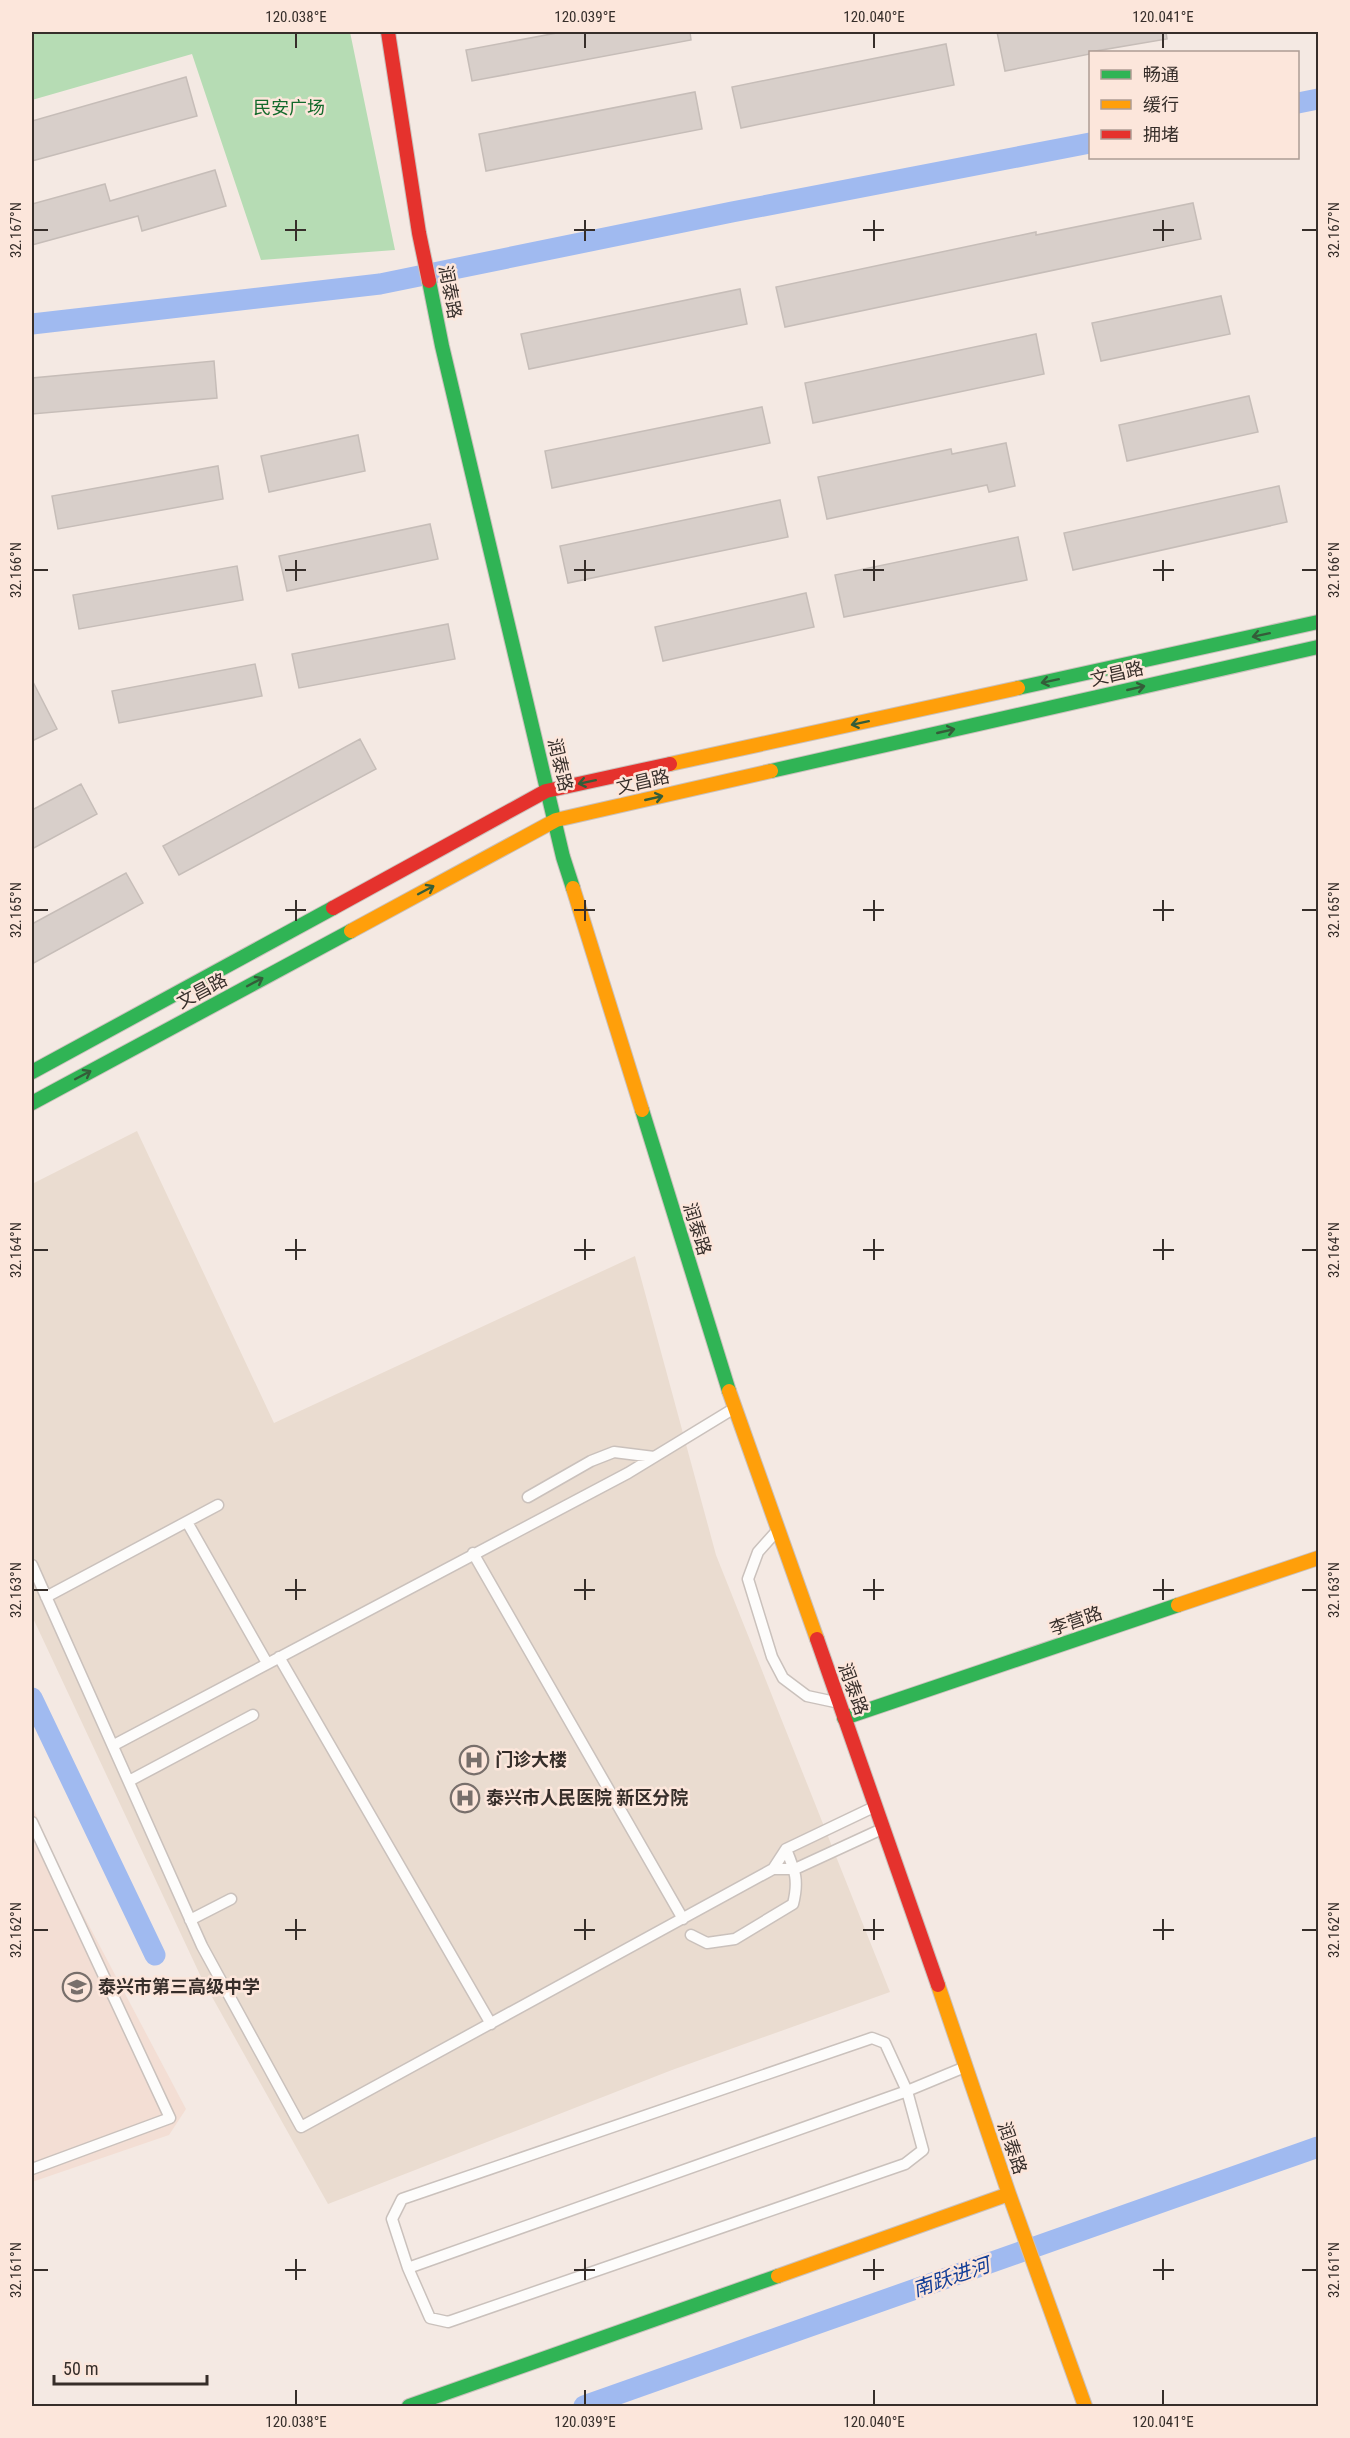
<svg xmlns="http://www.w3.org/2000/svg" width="1350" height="2438" font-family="'Roboto Condensed','Noto Sans SC',sans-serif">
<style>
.built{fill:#f3ded4}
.medical{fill:#eadcd0}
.green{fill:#b6dcb4}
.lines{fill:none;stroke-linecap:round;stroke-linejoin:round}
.canal{stroke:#a0baf0;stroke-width:21}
.building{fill:#d8cfca;stroke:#c6bdb8;stroke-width:1.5}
.lane-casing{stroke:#cac1bc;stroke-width:13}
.fast-casing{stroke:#cac1bc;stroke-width:16}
.slow-casing{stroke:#cac1bc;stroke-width:16}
.jam-casing{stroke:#cac1bc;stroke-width:16}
.lane{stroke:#fdfcfb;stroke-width:10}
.fast{stroke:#30b455;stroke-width:14}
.slow{stroke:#ff9f0a;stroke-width:14}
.jam{stroke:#e5322d;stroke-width:14}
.oneway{stroke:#345d39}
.ticks{fill:none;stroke:#362e2a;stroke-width:2}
.labels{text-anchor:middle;stroke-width:5;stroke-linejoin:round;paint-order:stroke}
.park-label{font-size:18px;fill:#136a2b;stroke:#fce6db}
.street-label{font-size:18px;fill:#362e2a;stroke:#fce6db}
.poi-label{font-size:18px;font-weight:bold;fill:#362e2a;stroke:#fce6db;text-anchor:start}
.water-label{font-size:20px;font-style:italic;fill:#123d97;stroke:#fce6db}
.neatline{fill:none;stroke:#362e2a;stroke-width:2}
.ticks-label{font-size:15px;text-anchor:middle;fill:#362e2a}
</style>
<rect width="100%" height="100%" fill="#f4e9e3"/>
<path class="built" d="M32,1804L49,1850L186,2109L169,2135L32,2182Z"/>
<path class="medical" d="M137,1131L274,1423L635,1256L716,1555L890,1992L672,2070L328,2204L202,1979L32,1616V1184Z"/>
<path class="green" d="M32,32H350L395,250L261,260L192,54L32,100Z"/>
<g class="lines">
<path class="canal" d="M1298,103L1318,99
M32,324L380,284L732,212L1090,143
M32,1698L155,1955
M584,2406L1318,2147"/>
</g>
<path class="building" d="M562,32H690L691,40L472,81L466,50Z
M997,32H1166L1167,39L1090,52V54L1005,71Z
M946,44L954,85L741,128L732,87Z
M186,77L197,116L32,161V121Z
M695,92L702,129L486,171L479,134Z
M215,170L226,206L142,231L138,216L32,245V204L105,184L110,201Z
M1193,203L1201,239L785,327L776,287L1036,232V235Z
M740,289L747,324L529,369L521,334Z
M1221,296L1230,334L1101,361L1092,323Z
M1036,334L1044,374L813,423L805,383Z
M214,361L217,398L32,414V378Z
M1249,396L1258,432L1127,461L1119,425Z
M762,407L770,443L552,488L545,451Z
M358,435L365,471L269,492L261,456Z
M1006,443L1015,486L989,492L987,485L827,519L818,477L951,449L952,454Z
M218,466L223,499L58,529L52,496Z
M1279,486L1287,522L1073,570L1064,533Z
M780,500L788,537L568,583L560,546Z
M430,524L438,559L287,591L279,556Z
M1018,537L1027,580L844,617L835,575Z
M237,566L243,600L79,629L73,595Z
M806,593L814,627L663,661L655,627Z
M448,624L455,659L299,688L292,654Z
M255,664L262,696L119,723L112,691Z
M32,680L57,729L32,741Z
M360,739L376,769L179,875L163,846Z
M81,784L97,814L32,849V810Z
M126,873L143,903L32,964V924Z"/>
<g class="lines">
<g class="lane-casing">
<path id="lane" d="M528,1497L591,1461L614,1452L654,1457
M187,1522L267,1663
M775,1533L758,1552L748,1579L772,1657L783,1678L807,1696L835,1702
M473,1553L683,1919
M32,1565L202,1946L301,2127L773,1869L786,1849L876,1806
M46,1597L218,1505
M279,1657L491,2024
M114,1745L628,1473L733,1409
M129,1781L253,1715
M32,1822L170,2118L32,2169
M773,1869H795L884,1828
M190,1920L231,1899
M691,1935L707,1943L735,1939L793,1904C799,1880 795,1871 786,1849
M872,2038L885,2043L907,2091L923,2150L905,2164L448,2322L430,2318L408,2268L392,2219L402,2199Z
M408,2268L907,2091L965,2067"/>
</g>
<g class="fast-casing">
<path id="fast" d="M429,281L442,346L563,857L573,888
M1018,688L1318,622
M771,771L1318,647
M32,1072L333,908
M32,1103L351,931
M642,1110L729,1391
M844,1718L1178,1605
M409,2406L778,2276"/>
</g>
<g class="slow-casing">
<path id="slow" d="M670,764L1018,688
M573,888L642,1110
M351,931L556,820L771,771
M729,1391L817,1639
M1178,1605L1318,1558
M938,1985L1009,2194L1085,2406
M778,2276L1009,2194"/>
</g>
<g class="jam-casing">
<path id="jam" d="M388,32L419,233L429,281
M333,908L546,791L670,764
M817,1639L938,1985"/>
</g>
<use href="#lane" class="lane"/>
<use href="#fast" class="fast"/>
<use href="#slow" class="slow"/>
<use href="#jam" class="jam"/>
</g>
<defs><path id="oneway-shaft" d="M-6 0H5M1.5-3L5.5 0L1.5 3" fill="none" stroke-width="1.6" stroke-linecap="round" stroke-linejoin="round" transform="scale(1.5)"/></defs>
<g class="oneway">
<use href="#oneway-shaft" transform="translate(1261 635) rotate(168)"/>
<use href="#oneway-shaft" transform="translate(1050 681) rotate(168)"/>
<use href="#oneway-shaft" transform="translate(1136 688) rotate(-13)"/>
<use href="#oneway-shaft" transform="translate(860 723) rotate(168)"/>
<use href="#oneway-shaft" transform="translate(946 731) rotate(-13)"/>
<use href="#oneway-shaft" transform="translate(587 782) rotate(168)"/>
<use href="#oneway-shaft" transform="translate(654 798) rotate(-13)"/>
<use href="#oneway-shaft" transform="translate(426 890) rotate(-28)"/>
<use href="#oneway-shaft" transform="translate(255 982) rotate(-28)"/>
<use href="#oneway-shaft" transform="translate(83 1075) rotate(-28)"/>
</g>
<path class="ticks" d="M296,33V48M585,33V48M874,33V48M1163,33V48M296,220V241M585,220V241M874,220V241M1163,220V241M33,230H48M285,230H306M574,230H595M863,230H884M1153,230H1174M1302,230H1317M296,560V581M585,560V581M874,560V581M1163,560V581M33,570H48M285,570H306M574,570H595M863,570H884M1153,570H1174M1302,570H1317M296,900V921M585,900V921M874,900V921M1163,900V921M33,910H48M285,910H306M574,910H595M863,910H884M1153,910H1174M1302,910H1317M296,1239V1260M585,1239V1260M874,1239V1260M1163,1239V1260M33,1250H48M285,1250H306M574,1250H595M863,1250H884M1153,1250H1174M1302,1250H1317M296,1579V1600M585,1579V1600M874,1579V1600M1163,1579V1600M33,1590H48M285,1590H306M574,1590H595M863,1590H884M1153,1590H1174M1302,1590H1317M296,1919V1940M585,1919V1940M874,1919V1940M1163,1919V1940M33,1930H48M285,1930H306M574,1930H595M863,1930H884M1153,1930H1174M1302,1930H1317M296,2259V2280M585,2259V2280M874,2259V2280M1163,2259V2280M33,2270H48M285,2270H306M574,2270H595M863,2270H884M1153,2270H1174M1302,2270H1317M296,2390V2405M585,2390V2405M874,2390V2405M1163,2390V2405"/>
<defs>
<g id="hospital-ring" transform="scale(1.5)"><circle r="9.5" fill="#fce6db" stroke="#786f6b" stroke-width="1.5"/><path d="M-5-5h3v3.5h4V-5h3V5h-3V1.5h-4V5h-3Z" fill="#786f6b"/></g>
<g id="school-ring" transform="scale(1.5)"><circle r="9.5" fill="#fce6db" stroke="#786f6b" stroke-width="1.5"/><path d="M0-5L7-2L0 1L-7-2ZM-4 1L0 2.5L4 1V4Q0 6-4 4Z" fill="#786f6b"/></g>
</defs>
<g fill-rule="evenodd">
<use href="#hospital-ring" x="474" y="1760"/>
<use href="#hospital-ring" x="465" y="1798"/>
<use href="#school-ring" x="77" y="1987"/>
</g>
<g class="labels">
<g class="park-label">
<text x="289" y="114">民安广场</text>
</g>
<g class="street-label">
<text transform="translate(450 292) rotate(79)" y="6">润泰路</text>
<text transform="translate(1117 674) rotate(-13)" y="6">文昌路</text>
<text transform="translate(560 765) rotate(77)" y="6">润泰路</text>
<text transform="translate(643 782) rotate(-13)" y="6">文昌路</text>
<text transform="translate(202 991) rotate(-28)" y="6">文昌路</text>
<text transform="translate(697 1229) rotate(73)" y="6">润泰路</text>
<text transform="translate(1076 1621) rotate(-19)" y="6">李营路</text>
<text transform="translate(853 1689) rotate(70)" y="6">润泰路</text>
<text transform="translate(1012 2148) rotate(71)" y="6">润泰路</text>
</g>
<g class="poi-label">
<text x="495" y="1766">门诊大楼</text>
<text x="486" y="1804">泰兴市人民医院 新区分院</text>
<text x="98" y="1993">泰兴市第三高级中学</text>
</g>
<g class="water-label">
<text transform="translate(951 2277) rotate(-19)" y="7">南跃进河</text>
</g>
</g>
<rect width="1350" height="2438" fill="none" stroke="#fce6db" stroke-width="66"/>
<rect x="1089" y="51" width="210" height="108" fill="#fce6db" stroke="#ad9c94" stroke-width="1.5"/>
<rect x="1101" y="70" width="30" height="9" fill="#30b455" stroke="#ad9c94" stroke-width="1.5"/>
<text x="1143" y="81" font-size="18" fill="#362e2a">畅通</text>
<rect x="1101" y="100" width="30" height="9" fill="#ff9f0a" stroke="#ad9c94" stroke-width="1.5"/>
<text x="1143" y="111" font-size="18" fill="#362e2a">缓行</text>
<rect x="1101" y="130" width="30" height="9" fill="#e5322d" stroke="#ad9c94" stroke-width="1.5"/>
<text x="1143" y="141" font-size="18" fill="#362e2a">拥堵</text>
<path d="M54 2375v9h153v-9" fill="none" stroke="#362e2a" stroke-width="3"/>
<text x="63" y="2375" font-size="18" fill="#362e2a" stroke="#fce6db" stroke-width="4.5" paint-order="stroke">50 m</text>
<rect x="33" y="33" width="1284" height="2372" class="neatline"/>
<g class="ticks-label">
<text x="296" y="22">120.038°E</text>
<text x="585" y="22">120.039°E</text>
<text x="874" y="22">120.040°E</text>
<text x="1163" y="22">120.041°E</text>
<text transform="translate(16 230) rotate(-90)" y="5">32.167°N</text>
<text transform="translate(1334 230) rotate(-90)" y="5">32.167°N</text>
<text transform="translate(16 570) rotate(-90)" y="5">32.166°N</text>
<text transform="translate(1334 570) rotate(-90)" y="5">32.166°N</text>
<text transform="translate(16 910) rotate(-90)" y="5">32.165°N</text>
<text transform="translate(1334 910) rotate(-90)" y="5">32.165°N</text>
<text transform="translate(16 1250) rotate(-90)" y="5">32.164°N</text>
<text transform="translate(1334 1250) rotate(-90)" y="5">32.164°N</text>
<text transform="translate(16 1590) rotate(-90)" y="5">32.163°N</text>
<text transform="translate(1334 1590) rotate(-90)" y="5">32.163°N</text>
<text transform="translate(16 1930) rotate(-90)" y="5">32.162°N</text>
<text transform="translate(1334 1930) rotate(-90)" y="5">32.162°N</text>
<text transform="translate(16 2270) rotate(-90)" y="5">32.161°N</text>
<text transform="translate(1334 2270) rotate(-90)" y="5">32.161°N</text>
<text x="296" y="2427">120.038°E</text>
<text x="585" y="2427">120.039°E</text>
<text x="874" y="2427">120.040°E</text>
<text x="1163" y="2427">120.041°E</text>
</g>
</svg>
